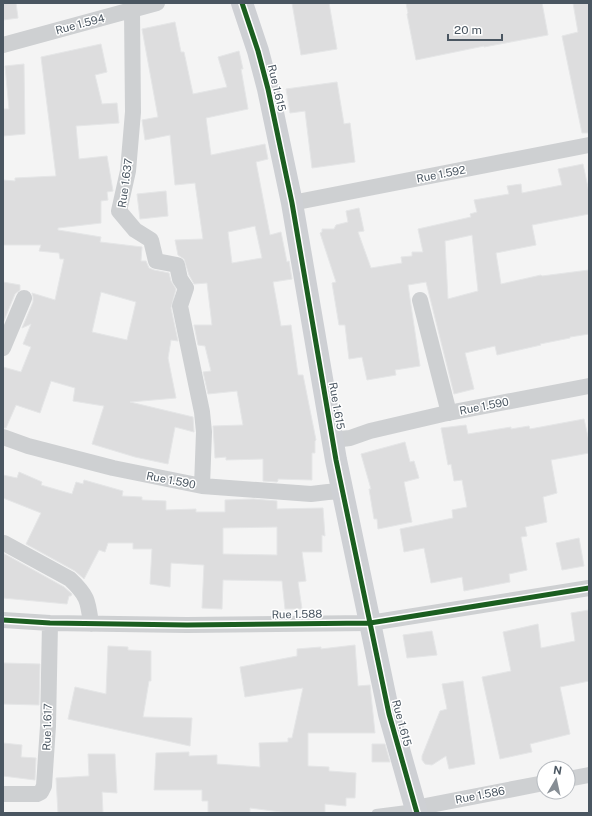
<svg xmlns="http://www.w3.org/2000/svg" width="592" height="816" font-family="'Public Sans',sans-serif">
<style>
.building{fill:#ddddde;stroke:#e5e6e7;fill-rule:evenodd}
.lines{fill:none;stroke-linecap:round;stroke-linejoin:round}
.lane{stroke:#ced0d2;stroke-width:8}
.street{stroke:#ced0d2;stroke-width:16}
.secondary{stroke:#ced0d4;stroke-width:22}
.cycleway-casing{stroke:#fff;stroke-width:8}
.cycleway{stroke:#1b5e20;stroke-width:5}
.labels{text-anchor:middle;stroke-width:3;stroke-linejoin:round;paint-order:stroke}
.street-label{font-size:11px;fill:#4a5661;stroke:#fff}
</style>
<rect width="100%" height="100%" fill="#f4f4f4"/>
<path class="building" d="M3,3H16L18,18L3,20Z
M292,3H329L337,49L301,55Z
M406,3H542L548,35L484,47V46L416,60L407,14L408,13Z
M573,3H589V133H582L562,36L578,32Z
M175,22L181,52H184L193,94L227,87L218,57L239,51L243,69H241L248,109L206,118L211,155L265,144L268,159L256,162L270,235L281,232L287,262L289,261L292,279L273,282L281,326L291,325L298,375H303L316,440L315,441V453H312V480L278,479V481L277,482L263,481V459L226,460V457L215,458L213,426L243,425L237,391L208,394L203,372L211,371L205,346L198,345L194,325H212L207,283L194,284L189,275L184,259L178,255L175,240L203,239L195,183L175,185L170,135L145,140L142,120L158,117L142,29ZM255,226L262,258L232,263L228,232Z
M101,44L107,72L95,75L102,104L117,103L119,123L76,126L79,159L107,156L113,191L107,192L108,200L101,201V223L58,228V230L101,237L100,242L142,247L141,261H146L149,268L154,270L169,273L171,281L176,289L171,308L178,341L171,340L168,358L176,398L130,402L193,417L194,432L175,427L168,464L135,457L92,444L104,406L73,401L75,388L51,381L40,413L16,405L6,428H3V367L21,372L31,347L23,344L31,324L22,328L33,302V297L32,293L55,300L64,259H60L59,253L39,251L41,245H3V180L15,181V178L56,176L41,57ZM101,292L136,302L127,340L92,332Z
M24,64L25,134L3,136V109H9L5,66Z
M337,82L344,124L350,123L355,162L312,168L305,111L290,113L286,89Z
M583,164L589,192V214L532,225L536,245L496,253L501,284L541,275L542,276L589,270V334L570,337V338L540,344L541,345L497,355L495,346L465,353L474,389L454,394L426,282L408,285L420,366L395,370L396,375L367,380L362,357L349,359L345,325H339L332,283L336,282L320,233L322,232V229H334L336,225L348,222L346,211L359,208L364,231L358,232L371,268L402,263L401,257L412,256V252H423L418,229L471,217L470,214L477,212L474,200L509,194L507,186L521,184L522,193L562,185L558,169ZM472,235L478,291L448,299L445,241Z
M166,191L168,216L140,219L137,194Z
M3,282L20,285V290L15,294L3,323Z
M584,419L589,441V453L551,460L557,493L543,497L547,522L525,527L527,536L521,537L527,570L509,574L510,582L464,591L462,577L431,583L424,548L404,552L400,529L453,518L452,510L467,507L462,480L454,481L451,464L448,465L441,428L466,425L468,434L511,427V429L529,426L530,429Z
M405,442L410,462L414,461L419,478L404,482L412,522L378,529L377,519H374L369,489H371L361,454Z
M19,472L42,482L41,485L72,494L76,482L83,484L84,480L123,491L122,496L142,497V500L166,501V510L196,509V512H225V500L254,499L277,501V509L323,508L325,536L322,535V552H302L306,581L298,582L302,609H285L282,581L223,580L222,609L202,608L204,565L171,563L170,587L150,584L152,549H133V543H108L105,552L99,550L84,579L83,578L75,571L26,544L41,513L3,498V475L17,478ZM277,527V555L223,554V528Z
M579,538L584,566L562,570L556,543Z
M3,553L64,587L72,594L71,596H69L67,604L3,598Z
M589,610V681L560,687L570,734L530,744L532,752L500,759L482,677L511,671L503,632L538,624L541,648L575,641L571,613Z
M432,631L437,655L407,658L403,635Z
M355,645L358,686L370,685L375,733H308V766L329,767V771L356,773L355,798H346V806L325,804V813H288L250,808V813H208V801H202V790H154L156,753L189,752V756L217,755V764L260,767L259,743L288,742V738H292L303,688L245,697L240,667L297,656V649L321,647V649Z
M108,646L128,647V650L151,651V681H149L143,717L192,718L190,746L68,719L75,687L106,694Z
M3,663L40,664L39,705L3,704Z
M463,681L475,764L449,769L446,756L432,765L425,764L422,760V756L440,711L447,709L442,684Z
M3,743L22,745L21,757L36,758L35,780L3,776Z
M372,744H385L390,762H372Z
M88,754H115L117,793L102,792L103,813H58L56,778L89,776Z"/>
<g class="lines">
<path class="lane" d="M376,813L415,808"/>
<path class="street" d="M132,11L133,112L128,171L119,211L135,230L151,240L156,261L177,265L180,279L186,288L180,306L202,412L204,432L202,486
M3,45L157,3
M292,203L589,145
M420,300L449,413
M3,348L24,298
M3,437L28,446L113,468L202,486L311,494L328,492L343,491
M333,440L350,438L370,431L443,414L589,386
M4,543L70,579C88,596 88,601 91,624
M3,620L50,623L187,625L370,623L589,588
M568,779L589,775
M3,794H37L41,792L44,786L48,726L50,623
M415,808L544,783"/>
<path class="secondary" d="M242,3L258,51L268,89L292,203L336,460L389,714L417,813"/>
<g class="cycleway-casing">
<path id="cycleway" d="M242,3L258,51L268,89L292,203L336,460L389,714L417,813
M3,620L50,623L187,625L370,623L589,588"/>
</g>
<use href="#cycleway" class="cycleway"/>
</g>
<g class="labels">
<g class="street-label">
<text transform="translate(80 24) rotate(-15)" y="4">Rue 1.594</text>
<text transform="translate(277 88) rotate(77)" y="4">Rue 1.615</text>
<text transform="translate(441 174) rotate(-11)" y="4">Rue 1.592</text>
<text transform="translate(125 183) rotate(-82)" y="4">Rue 1.637</text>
<text transform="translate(337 406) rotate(80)" y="4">Rue 1.615</text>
<text transform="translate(484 406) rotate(-11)" y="4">Rue 1.590</text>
<text transform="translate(171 480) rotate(11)" y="4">Rue 1.590</text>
<text transform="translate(297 614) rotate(-1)" y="4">Rue 1.588</text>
<text transform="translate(402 723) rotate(75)" y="4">Rue 1.615</text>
<text transform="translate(47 727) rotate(-88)" y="4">Rue 1.617</text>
<text transform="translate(480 795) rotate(-11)" y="4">Rue 1.586</text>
</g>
</g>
<rect width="592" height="816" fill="none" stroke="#4a5661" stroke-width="8"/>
<g transform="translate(556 780) rotate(9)"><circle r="19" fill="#ffffff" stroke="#b7bbc0"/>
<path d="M0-3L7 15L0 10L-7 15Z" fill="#868d94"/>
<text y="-6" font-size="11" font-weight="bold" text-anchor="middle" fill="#4a5661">N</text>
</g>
<path d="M448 34v6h54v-6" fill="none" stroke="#4a5661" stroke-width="2"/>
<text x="454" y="34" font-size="12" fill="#4a5661" stroke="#ffffff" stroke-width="3" paint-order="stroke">20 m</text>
</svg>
